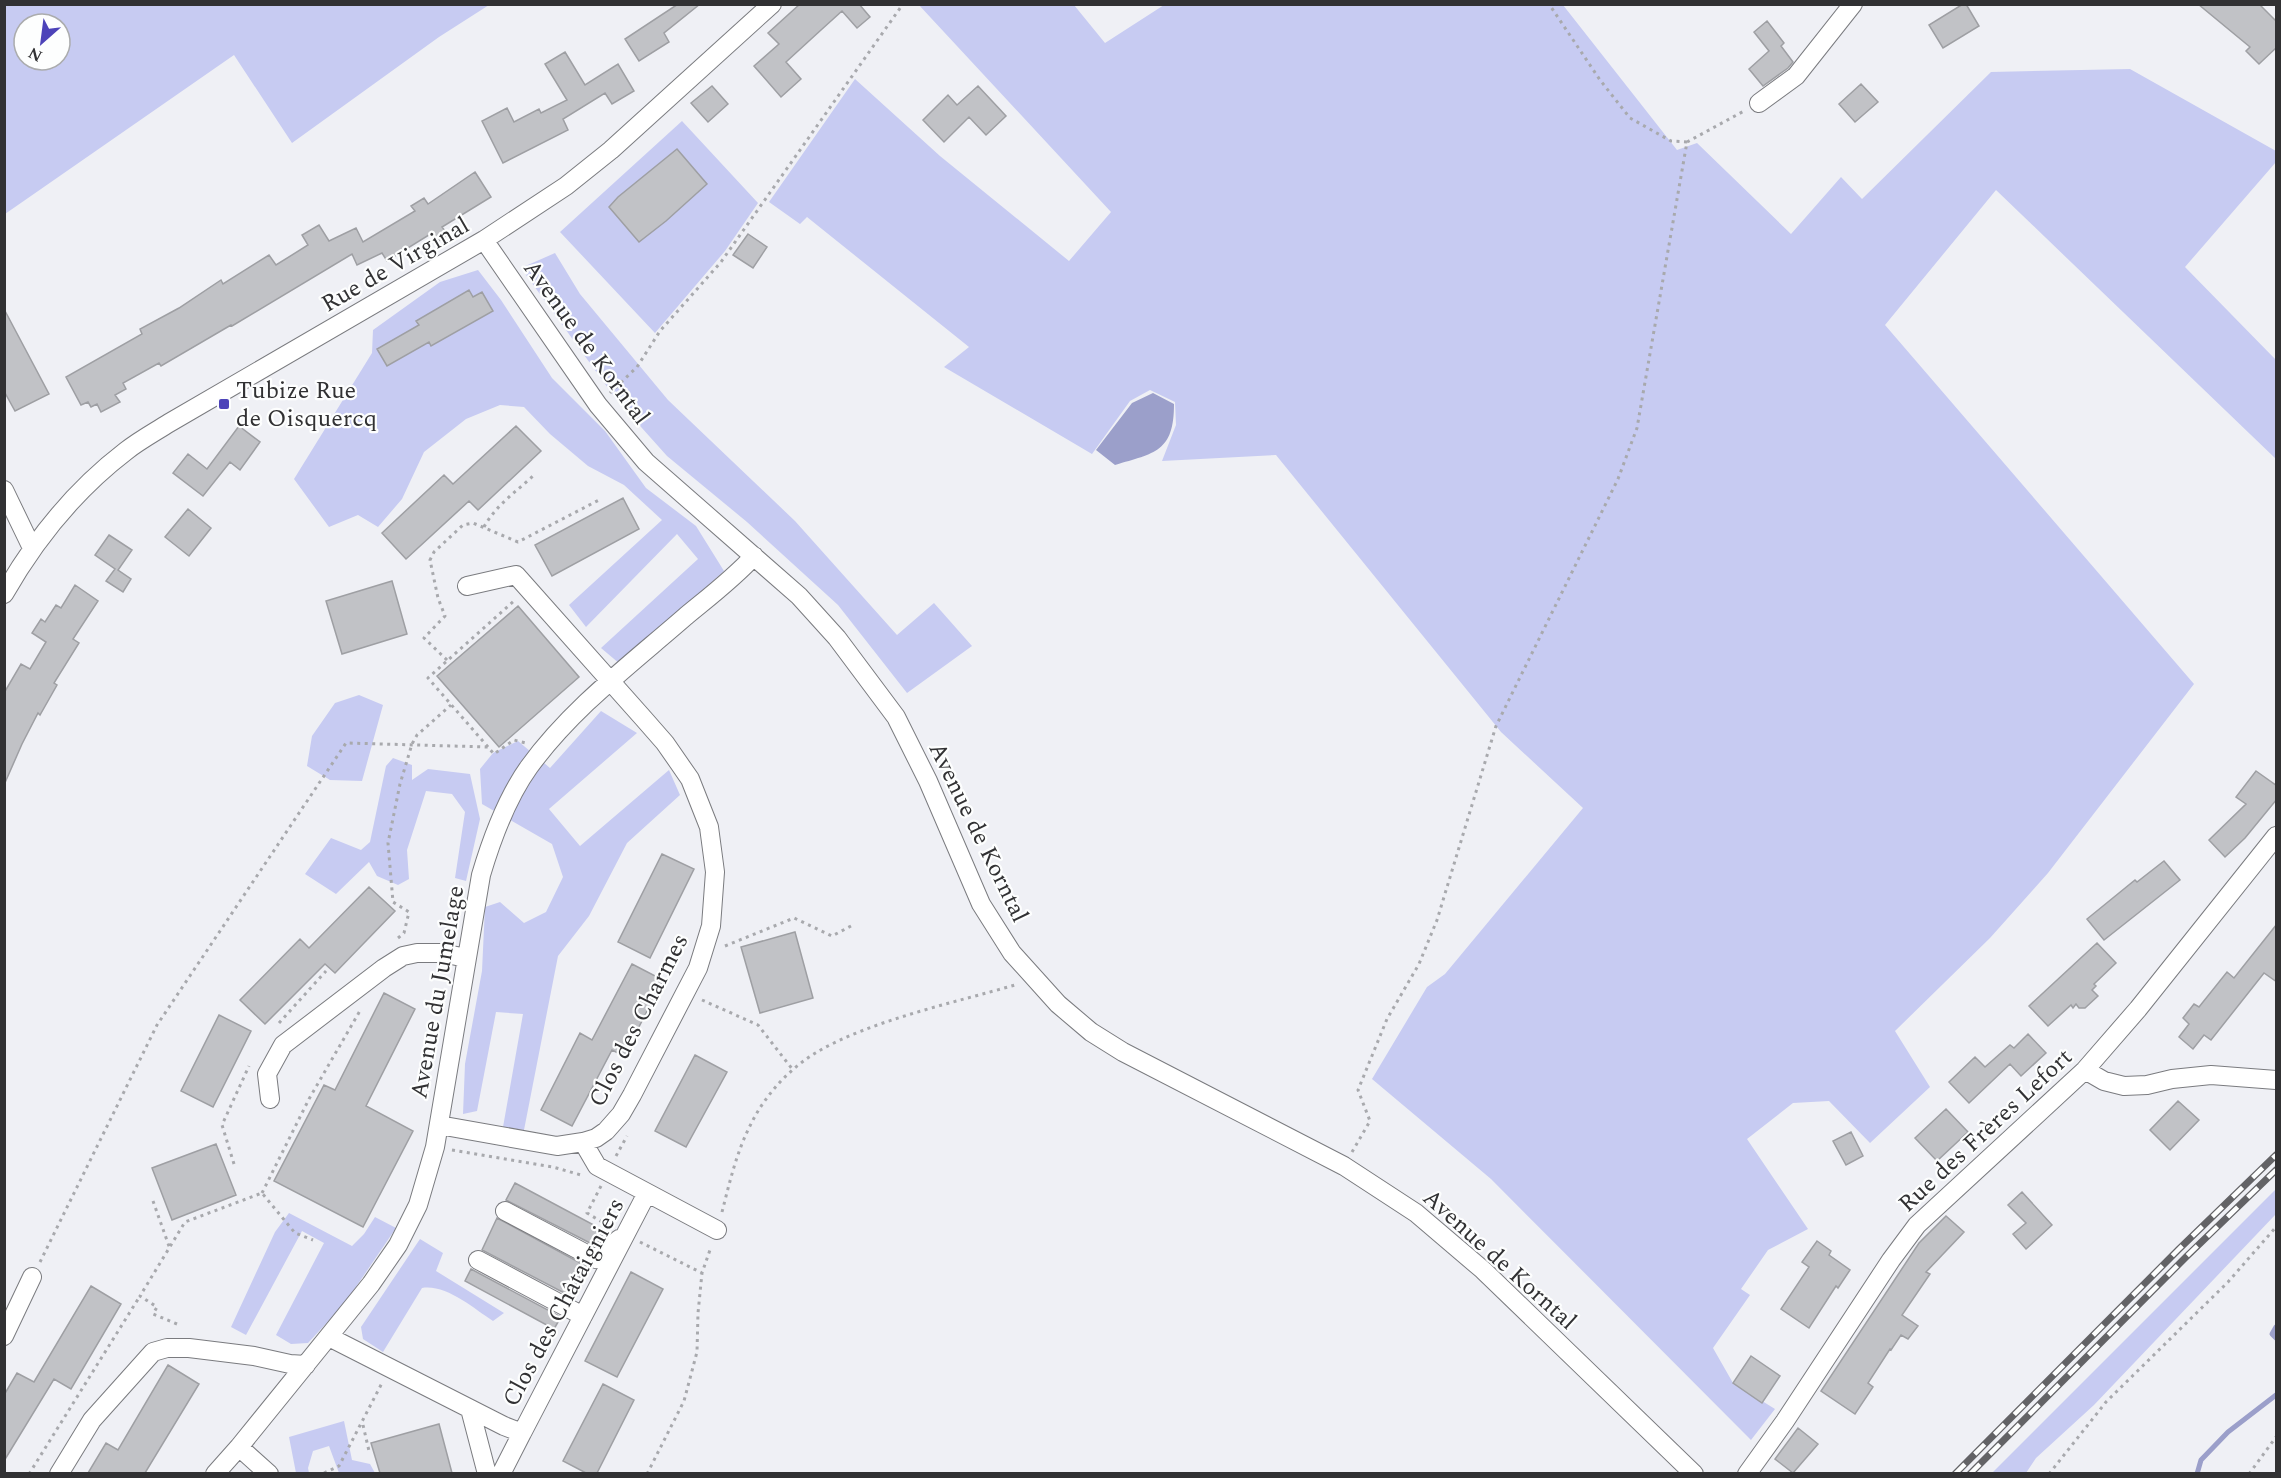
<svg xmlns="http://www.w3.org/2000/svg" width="2281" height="1478" font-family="Spectral,serif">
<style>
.green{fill:#c7cbf2;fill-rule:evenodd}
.water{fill:#9b9fca}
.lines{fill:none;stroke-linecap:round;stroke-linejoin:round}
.stream{stroke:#9b9fca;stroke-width:5}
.building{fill:#c1c2c6;stroke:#9e9fa3;stroke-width:1.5}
.minor-casing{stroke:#7a7b7f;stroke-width:20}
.path{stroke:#a8a9ad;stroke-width:3;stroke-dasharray:3 4.5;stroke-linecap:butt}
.minor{stroke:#fff;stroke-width:18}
.rail-casing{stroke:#636366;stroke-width:7}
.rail{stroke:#fdfefe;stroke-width:4.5;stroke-dasharray:14;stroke-linecap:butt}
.poi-dot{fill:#4d43b9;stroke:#fdfefe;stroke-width:2}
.labels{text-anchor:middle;stroke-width:4.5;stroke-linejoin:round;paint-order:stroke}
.street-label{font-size:24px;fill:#313133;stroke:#fdfefe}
.poi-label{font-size:24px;fill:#313133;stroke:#fdfefe;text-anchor:start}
</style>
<rect width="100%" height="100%" fill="#eff0f5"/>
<path class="green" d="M5,4H489V5L439,37L292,143L234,55L5,214ZM24,24H60V60H24Z
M918,4L1074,5L1105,43L1164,5H1563L1677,150L1697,143L1791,234L1841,177L1862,199L1991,72L2130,69L2276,151V162L2185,267L2276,360V459L1996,190L1885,325L2194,684L2048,873L1990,938L1895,1031L1930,1087L1870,1143L1829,1101L1793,1103L1747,1139L1808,1229L1768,1250L1741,1289L1750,1295L1713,1348L1733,1383L1775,1409L1751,1440L1491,1179L1372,1079L1427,987L1445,974L1583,808L1501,732L1276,455L1162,461L1176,425L1175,402L1150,390L1130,401L1092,454L944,367L969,347L807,217L800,224L769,202L855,79L940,156L1069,261L1111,212Z
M682,121L758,203L725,251L655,333L560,232Z
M555,253L580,294L668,400L795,521L897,635L934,603L972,646L907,693L838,605L747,522L667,456L616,399L521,268Z
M478,270L501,300L552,378L605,431L646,488L696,526L724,571L620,664L601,648L698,559L677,534L586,627L569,605L662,520L624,485L588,466L550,434L524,407L500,405L466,419L424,452L402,499L378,527L358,515L329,527L294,479L372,353L373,330L440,282Z
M359,695L383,705L362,781L330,780L307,766L312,736L335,703Z
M601,711L637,733L549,809L580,846L669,770L680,795L627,843L589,916L558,956L524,1130L503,1127L523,1014L496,1012L477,1111L463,1114L465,1064L482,971L485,907L500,902L524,923L546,912L563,877L552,844L482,804L480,769L493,753L518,741L550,768Z
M393,758L412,765V780L428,769L470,774L480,819L466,881L455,878L465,812L452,794L426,791L407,850L409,879L398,885L377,876L369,862L336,894L305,874L331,838L361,850L370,842L386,766Z
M2276,1189V1214L2094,1405L2036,1458L2026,1473H1992Z
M289,1213L352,1246L364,1234L375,1217L396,1228L345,1303L308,1343L291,1344L276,1335L324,1243L302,1231L246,1335L231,1327L275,1232Z
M420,1239L443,1253L436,1271L504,1313L493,1321C473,1308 446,1284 422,1288L383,1352L363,1339L361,1327Z
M344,1421L352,1460L370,1464L375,1473H339L329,1446L313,1451L308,1468L309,1473H296L289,1437Z"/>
<path class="water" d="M1153,393L1174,404C1174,452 1155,453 1115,465L1096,450L1132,403Z"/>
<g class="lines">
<path class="stream" d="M2276,1327L2272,1334L2276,1338
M2197,1474L2201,1460L2228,1432L2276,1395"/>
</g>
<path class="building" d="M678,4H700L664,33L669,42L639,61L625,39Z
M800,4H859L870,17L857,28L842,11L821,30L786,62L801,79L781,97L754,66L779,44L768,33Z
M1963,4H1966L1979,26L1943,48L1929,25Z
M2198,4H2259L2277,22V47L2259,64L2246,51L2250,47Z
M1767,21L1784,43L1781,46L1793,62L1788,68L1763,86L1749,69L1769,51L1754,32Z
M565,52L585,85L618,64L634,91L612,104L605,93L563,119L568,130L503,163L482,121L507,108L514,122L539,109L541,113L567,100L545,64Z
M1861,84L1878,102L1855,122L1839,104Z
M712,86L728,104L708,122L691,103Z
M978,86L1006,116L986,135L969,117L944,142L923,120L948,95L957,105Z
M677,149L707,184L666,221L639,242L609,207L618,197Z
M475,172L491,197L442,227L448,235L439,241L432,233L387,261L382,253L357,265L352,254L232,326L231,325L161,366L159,363L123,383L126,389L115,395L120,402L101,412L97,404L91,407L88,402L81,405L66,377L142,334L140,329L179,308L221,280L223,284L269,255L276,265L308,245L302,235L319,225L329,241L356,228L363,242L415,211L411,206L424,198L428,204Z
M748,234L767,247L753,268L733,255Z
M469,290L473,297L482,292L493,311L431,346L429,342L387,366L377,349L419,325L416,321Z
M4,309L49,394L15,411L4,391Z
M239,426L260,442L240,470L230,462L203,496L173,473L188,454L207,469Z
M516,426L541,451L478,510L469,501L406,559L382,533L444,475L453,484Z
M623,498L639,529L552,576L535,545Z
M188,509L211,528L189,556L165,537Z
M109,535L132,550L118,570L131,579L123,592L106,581L115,569L95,555Z
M392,581L407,634L342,654L326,601Z
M75,585L98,601L73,639L79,643L54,683L57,685L40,715L38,713L22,744L4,785V693L21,664L30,669L46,642L32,633L41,619L45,622L56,605L61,608Z
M518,606L579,677L499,747L437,676Z
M2256,771L2277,786V799L2245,838L2225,857L2209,840L2246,804L2236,797Z
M662,854L694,869L650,958L618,942Z
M2164,861L2180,880L2104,940L2087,919L2135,880L2137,882Z
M369,887L395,911L335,973L325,964L265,1024L240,1000L300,939L309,948Z
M2277,924V982L2264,973L2211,1040L2204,1035L2193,1049L2179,1037L2189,1024L2183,1018L2194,1004L2199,1007L2227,972L2234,978Z
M795,932L813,998L760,1013L741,947Z
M2097,943L2116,963L2094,984L2096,986L2092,990L2098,996L2085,1008H2079L2076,1004L2073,1008L2071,1005L2048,1026L2029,1006Z
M632,964L663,980L624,1056L612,1050L572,1126L541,1110L580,1033L592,1040Z
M384,993L415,1009L366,1106L413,1131L363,1227L274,1181L324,1085L335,1090Z
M219,1015L251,1031L213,1107L181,1091Z
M2028,1034L2046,1053L2021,1076L2010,1064L1969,1103L1949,1082L1975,1057L1985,1067L2010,1045L2014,1048Z
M695,1055L727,1072L686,1147L655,1131Z
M2178,1101L2199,1120L2170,1150L2150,1130Z
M1946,1109L1968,1132L1937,1161L1915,1138Z
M1851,1132L1863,1156L1846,1165L1833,1141Z
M216,1144L236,1195L172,1220L152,1168Z
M515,1183L605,1231L599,1241L594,1245L506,1200Z
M2022,1192L2052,1225L2026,1249L2013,1234L2026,1223L2008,1205Z
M1946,1216L1964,1232L1926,1272L1930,1274L1902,1315L1918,1326L1908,1339L1901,1335L1891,1350L1890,1349L1868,1383L1873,1387L1855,1414L1821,1391L1919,1243Z
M497,1218L586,1266L570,1296L482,1250Z
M1817,1241L1831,1251L1829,1255L1850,1270L1838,1288L1836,1286L1809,1328L1781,1309L1809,1267L1802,1262Z
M471,1269L561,1317L554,1329L465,1281Z
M631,1272L663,1289L617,1377L585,1361Z
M91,1286L121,1304L71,1389L54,1379L4,1461V1395L17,1373L34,1382Z
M1751,1356L1780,1376L1762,1403L1733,1383Z
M168,1365L199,1384L145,1473H88L106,1443L118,1450Z
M603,1384L634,1400L597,1473H586L563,1461Z
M439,1424L452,1473H380L371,1443Z
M1798,1428L1818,1444L1793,1473L1775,1459Z"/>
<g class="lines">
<g class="minor-casing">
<path id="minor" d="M1759,103L1796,76L1853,4
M484,240L598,405L646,462L799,596L837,638L896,717L928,781L981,904L1012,953L1058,1004L1091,1032L1123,1052L1344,1166L1416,1213L1483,1270L1694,1474
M4,490L32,548
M4,594C36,538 75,490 126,451C140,440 155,432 169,423L484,240L566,186L611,150L772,4
M2085,1070L2104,1081L2124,1086L2147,1085L2172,1079L2211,1075L2276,1080
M270,1099L267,1074L283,1045L384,968L403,956L417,953H442L466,958
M439,1125L557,1146L583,1142L596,1138L606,1131L621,1114L632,1095L698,968L711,926L715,872L709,827L690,779L665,743L644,719L516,575L467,586
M583,1142L597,1166L717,1230
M505,1211L596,1259L619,1239
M478,1260L583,1316
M4,1336L32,1277
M329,1337L504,1426L522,1433L647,1193
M470,1409L487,1474
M239,1447L269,1474
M59,1474L92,1420L153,1352L167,1348H189L254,1356L290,1364L306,1365
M215,1474L239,1447L371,1284L398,1245L418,1205L435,1147L481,875C492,838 506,799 529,767C572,708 631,664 686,616C709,597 734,578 754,556
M501,1474L522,1433
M1747,1474L1785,1421L1891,1260L1917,1225L2085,1070L2138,1009L2276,836"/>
</g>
<path class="path" d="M1687,142L1744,111
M610,393L637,367L660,331L721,262L903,4
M484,527C495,506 517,491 534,475
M447,660L424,638L445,616L438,598L430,560L434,552L463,525L473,523L518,542L599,500
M488,747L428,678L515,600
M398,938L404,933L409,912L393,902L388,843L400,784L412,744L417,735L451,705
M725,946L794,918L832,936L851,926
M702,1000L758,1025L793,1070
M279,1023L326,971
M452,1150L553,1167L581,1175
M1352,1152L1370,1121L1358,1090L1387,1019L1419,964L1437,920L1496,726L1618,479L1637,428L1687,142L1671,141L1630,118L1600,80L1549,4
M616,1156L627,1136
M234,1164L222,1125L249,1066
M601,1186L587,1213L607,1225
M262,1193L309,1099L361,1009
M153,1201L170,1249
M722,1212C730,1181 737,1150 752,1122C766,1094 790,1068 817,1052C872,1020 953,1003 1015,985
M640,1242L702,1273
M40,1262L157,1025L346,743L488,747L494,754L514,740L526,743
M177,1324L153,1314L157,1307L140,1296L185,1222L262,1193L295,1233L313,1240
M363,1425L369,1451
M324,1473L339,1466L382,1383
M29,1474L140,1296
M647,1474L684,1401L697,1352L698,1313L702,1273L711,1247
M2049,1474L2106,1402L2228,1282L2276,1227
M2249,1474L2276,1437"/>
<use href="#minor" class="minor"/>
<g class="rail-casing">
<path id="rail" d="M1955,1474L2179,1249L2276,1155
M1970,1474L2187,1256L2276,1170"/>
</g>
<use href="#rail" class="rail"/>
</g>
<rect class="poi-dot" x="218" y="398" width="12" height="12" rx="3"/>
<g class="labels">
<g class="street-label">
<text transform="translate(395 264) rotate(-30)" y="8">Rue de Virginal</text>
<text transform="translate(587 342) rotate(54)" y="8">Avenue de Korntal</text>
<text transform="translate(979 832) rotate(64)" y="8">Avenue de Korntal</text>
<text transform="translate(437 992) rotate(-80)" y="8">Avenue du Jumelage</text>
<text transform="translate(638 1020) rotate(-63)" y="8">Clos des Charmes</text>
<text transform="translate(1985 1130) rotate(-43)" y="8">Rue des Frères Lefort</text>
<text transform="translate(1500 1259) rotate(42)" y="8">Avenue de Korntal</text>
<text transform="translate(563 1302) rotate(-62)" y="8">Clos des Châtaigniers</text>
</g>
<g class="poi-label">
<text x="236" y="398">Tubize Rue<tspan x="236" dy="28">de Oisquercq</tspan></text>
</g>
</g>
<rect width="2281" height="1478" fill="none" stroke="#313133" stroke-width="12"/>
<g transform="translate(42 42) rotate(208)"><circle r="28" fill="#fdfefe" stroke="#abacad" stroke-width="1.5"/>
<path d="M0-4.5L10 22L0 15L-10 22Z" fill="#4d43b9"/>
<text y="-9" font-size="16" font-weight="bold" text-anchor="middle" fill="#313133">N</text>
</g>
</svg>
